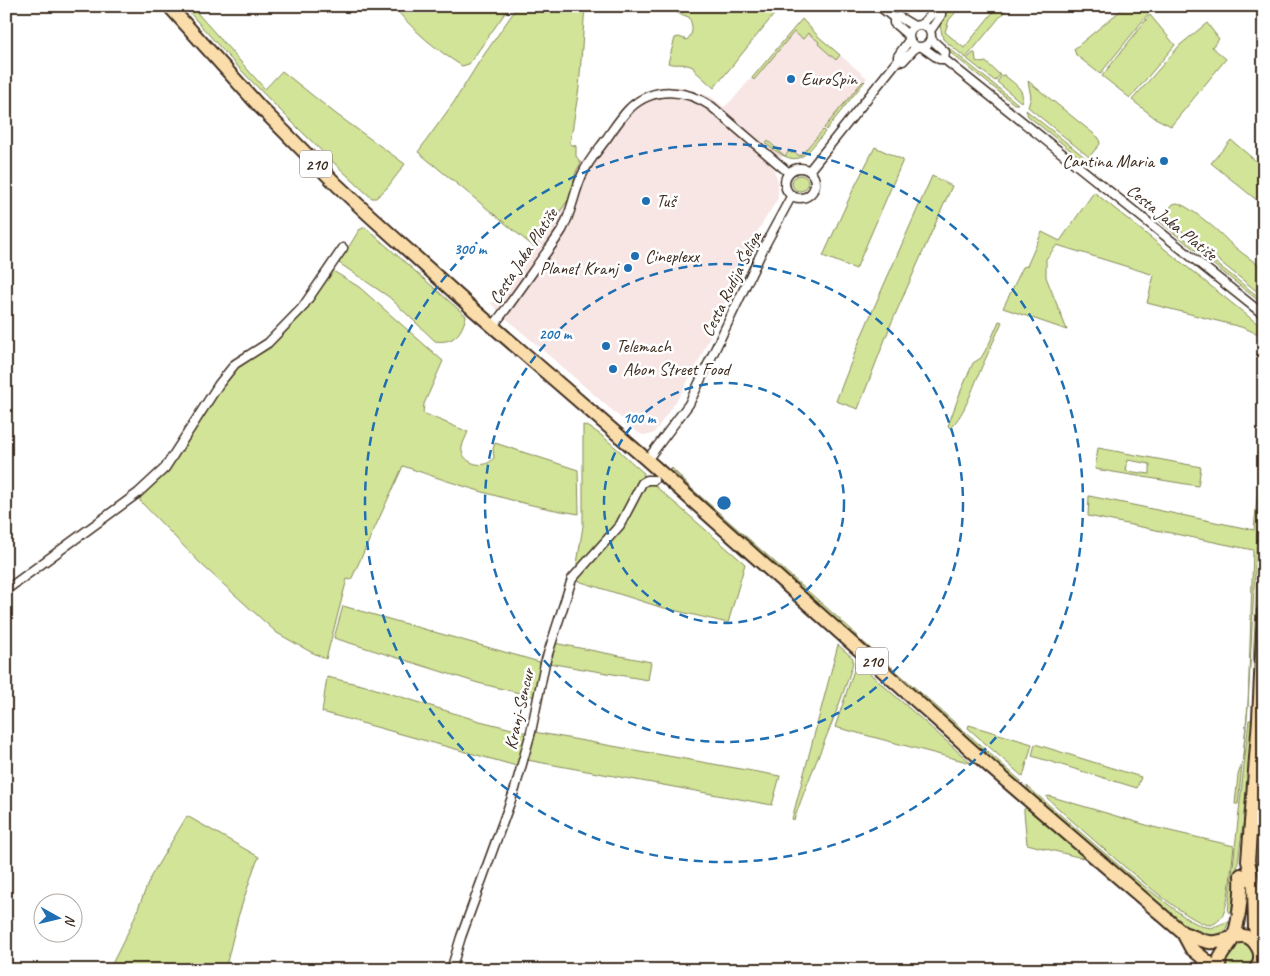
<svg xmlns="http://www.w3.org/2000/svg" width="1270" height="976" font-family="Caveat,sans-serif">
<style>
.built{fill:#f8e6e5}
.green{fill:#d2e498;stroke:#86875b;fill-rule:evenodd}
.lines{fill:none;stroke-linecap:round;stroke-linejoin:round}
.street-casing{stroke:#3b2a1e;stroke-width:11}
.primary-casing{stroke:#3b2a1e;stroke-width:16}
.street{stroke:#fff;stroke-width:8}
.primary{stroke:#faddab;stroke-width:12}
.ring{fill:none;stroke:#1f6fb2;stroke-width:2.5;stroke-dasharray:9 6}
.poi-dot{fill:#1f6fb2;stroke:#fff;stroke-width:2}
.labels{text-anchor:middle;stroke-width:5;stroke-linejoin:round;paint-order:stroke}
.shield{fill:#fff;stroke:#766a62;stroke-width:1}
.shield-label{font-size:16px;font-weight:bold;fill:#3b2a1e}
.poi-label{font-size:18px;fill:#3b2a1e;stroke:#fff;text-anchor:start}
.street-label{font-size:18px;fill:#3b2a1e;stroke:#fff}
.centre{fill:#1f6fb2;stroke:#fff;stroke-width:2.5}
.ring-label{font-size:15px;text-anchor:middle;font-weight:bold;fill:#1f6fb2;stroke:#fff;stroke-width:5;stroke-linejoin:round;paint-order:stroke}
</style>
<rect width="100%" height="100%" fill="#fff"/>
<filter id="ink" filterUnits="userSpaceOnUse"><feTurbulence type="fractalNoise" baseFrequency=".02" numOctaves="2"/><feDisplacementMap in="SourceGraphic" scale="10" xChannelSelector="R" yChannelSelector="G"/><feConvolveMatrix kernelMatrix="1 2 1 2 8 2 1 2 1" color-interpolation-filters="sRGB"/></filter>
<g filter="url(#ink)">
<path class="built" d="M802,19L819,37L867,78L800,157L783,156L773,168L778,181V198L756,234L699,361L679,397L654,433L650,435H643L637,432L509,321L490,303L496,301L514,278L534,247L572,193L575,171L618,115L634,99L650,90L666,87H682L711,97L724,107L735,97Z"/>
<path class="green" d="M184,6H191L265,89L282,71L336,114L405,164L387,188L376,198H372L366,193C303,134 240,73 184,6Z
M393,6H510L469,64L462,66C434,48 415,32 393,6Z
M518,6H585L579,88L570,144L576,146V156L581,163C572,175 575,187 569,199L534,247L418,152L454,102L479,62Z
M667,6H781L714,88L695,71L693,67C682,62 676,66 668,63L675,38L679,37L687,40C694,32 693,27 689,17L677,13Z
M952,6H961L949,20L945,32L964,48L998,6H1009L966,58L943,39L939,21Z
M1126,6H1143L1149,13L1100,74L1076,55L1074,49Z
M1150,15L1175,45L1130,98L1102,76Z
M802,19L819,37L840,55L836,60L818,44L819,42L808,33L803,39L794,32L754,80L752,78Z
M1207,23L1219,39L1212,47L1226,59L1171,126L1155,118L1132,100L1180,45Z
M944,44L1018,104H1014L942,46Z
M973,53H975L976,61L981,63L986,62L1000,75L995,81L967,59Z
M1002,75H1004C1012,82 1027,90 1021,102L997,82Z
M865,81L826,130L824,128L862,82Z
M1028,81L1099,138L1100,144L1089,157L1028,107L1031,97Z
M1026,110L1087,159L1084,161L1028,116Z
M823,130L825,132C801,160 799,169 766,144L768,141L785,156L789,151L791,153H795L800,156Z
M1231,140L1264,168V206L1211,163Z
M875,147L903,160L856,269L823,256L853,190Z
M792 183a8 8 0 1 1 16 0a8 8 0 1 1-16 0Z
M932,176L952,186L891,324L858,409L836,401L861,337Z
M1094,192L1264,329V336L1241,327L1147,303L1154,275L1057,245L1046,259V277L1067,330L1003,308L1023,267L1027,266L1042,232L1060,241Z
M1177,203C1189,206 1215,228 1224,237C1235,249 1251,259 1264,269V297L1163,216L1173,204Z
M1160,219L1264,301V305L1160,222Z
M365,227L466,316C462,333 454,344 435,341L389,297L339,263L359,230Z
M333,271L359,287L443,361L424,404L423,413L468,432C466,437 463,442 462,447C460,460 477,468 488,463C490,462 492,459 494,458L493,449L495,443L578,470L579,511V514C518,505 461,486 403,466L351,580L347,579L326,659L309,651L277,633L201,564L140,501L141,488L171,453L216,381L233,363L266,342L320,287Z
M999,321L1002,322C996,336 990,349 984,362C975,381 966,414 950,428L948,426L960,393L973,363L981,358L989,344Z
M583,425C597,427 630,462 644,473C631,513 604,541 576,570L583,526Z
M1098,448L1201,467L1198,486L1095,469ZM1128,460L1150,464V474L1126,471Z
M1264,452V470L1259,503L1255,570L1248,705L1238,804H1235L1238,775L1243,760L1248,707L1253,550L1088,516L1089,496L1254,530L1259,476Z
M672,468L691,488L853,631L858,638L853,637L719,516L671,469Z
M646,484H653L745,564L728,623L660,607L575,580L608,544L643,486Z
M1264,487V505L1255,664L1253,663L1259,539Z
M343,606L543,663L536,697L478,683L334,638Z
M862,641L1021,781V782L1015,781L864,646Z
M554,643L651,662L648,680L548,663Z
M838,645L853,658V663C837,717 812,767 794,820L792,819Z
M858,663L971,763L835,727L856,664Z
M327,677L366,686L476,720L528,733L520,767L322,712Z
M1249,720H1253L1248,789L1231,913L1228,912Z
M969,725L1032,744L1023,777L968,728Z
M534,732L780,776L772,805L527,760Z
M1035,744L1141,777L1137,788L1032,756Z
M1027,786L1131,876L1186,918L1201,926L1211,928L1229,921L1224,934L1216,938L1193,932L1182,925L1030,794Z
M1049,796L1153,827L1234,846C1232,860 1229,912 1220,919C1217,922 1213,925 1210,925C1185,925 1070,819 1046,797Z
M1028,808L1084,856L1082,858L1027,844L1024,812V809Z
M1264,809V918L1260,914V882Z
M187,816L259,857L254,868L238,917L225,970H109L131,926L151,876Z
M1236,941L1247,942L1256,956L1250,970H1225V957Z"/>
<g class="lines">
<g class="street-casing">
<path id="street" d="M879,6L894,18L899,17L914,26
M894,18V23L909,36
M909 36a11 11 0 1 1 22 0a11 11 0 1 1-22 0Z
M921,25L936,10H941
M930,31L941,15V10L944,6
M931,39L945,52L944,59
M922,47L939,59H944L1264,315
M898,60L903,61L916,47
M785 183a15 15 0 1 1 30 0a15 15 0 1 1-30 0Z
M809,171L898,60V56L909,40
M493,326C508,307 522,287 536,267C544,255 554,243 562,230C572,212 574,191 583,173C589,160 599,149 607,138C614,128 621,117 630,108C654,86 685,89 711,106L789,173
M647,460L689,404L765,245L792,195
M6,590L138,493L165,468L219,384L235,364L268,343L302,308L343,248
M451,970L461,937L515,789L531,732L545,663L572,579L620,525L642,483L647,480H654"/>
</g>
<g class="primary-casing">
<path id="primary" d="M169,6L260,107L337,185L368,214L474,310L647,460L989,766L1183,933L1191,948L1208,962L1211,970
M1264,612L1259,719L1248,861L1254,886L1255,928L1264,942
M1183,933C1192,935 1200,941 1209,942C1227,945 1245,923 1258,948C1262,955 1260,963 1255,970
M1220,970C1216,957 1225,952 1231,942C1239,929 1242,891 1241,875"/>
</g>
<use href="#street" class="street"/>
<use href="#primary" class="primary"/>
</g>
</g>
<g class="ring">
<circle cx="724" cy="503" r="120"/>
<circle cx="724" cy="503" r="239"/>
<circle cx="724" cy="503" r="359"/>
</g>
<g class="poi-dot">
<circle cx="791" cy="79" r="5"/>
<circle cx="1164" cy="161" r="5"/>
<circle cx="646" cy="201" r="5"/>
<circle cx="635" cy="256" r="5"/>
<circle cx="628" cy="268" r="5"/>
<circle cx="606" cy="346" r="5"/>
<circle cx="613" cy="369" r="5"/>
</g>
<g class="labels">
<g class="shield">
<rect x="300" y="150.5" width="32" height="27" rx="4"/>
<rect x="856" y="647.5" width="32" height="27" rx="4"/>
</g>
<g class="shield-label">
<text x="316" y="170">210</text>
<text x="872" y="667">210</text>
</g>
<g class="poi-label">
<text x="801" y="85">EuroSpin</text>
<text x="1154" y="167" text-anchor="end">Cantina Maria</text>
<text x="656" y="207">Tuš</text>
<text x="645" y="262">Cineplexx</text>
<text x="618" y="274" text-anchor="end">Planet Kranj</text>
<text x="616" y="352">Telemach</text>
<text x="623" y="375">Abon Street Food</text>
</g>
<g class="street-label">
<text transform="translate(1172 222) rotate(39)" y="6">Cesta Jaka Platiše</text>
<text transform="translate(523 256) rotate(-57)" y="6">Cesta Jaka Platiše</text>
<text transform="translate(731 284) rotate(-64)" y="6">Cesta Rudija Šeliga</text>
<text transform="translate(519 709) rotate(-77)" y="6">Kranj-Sencur</text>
</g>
</g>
<circle cx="724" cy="503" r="8" class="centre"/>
<g class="ring-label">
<text x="470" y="254">300 m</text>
<text x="555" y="339">200 m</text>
<text x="639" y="423">100 m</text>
</g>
<rect width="1270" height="976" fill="none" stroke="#fff" stroke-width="25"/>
<rect x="12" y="12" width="1245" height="951" fill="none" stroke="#3b2a1e" stroke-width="2" filter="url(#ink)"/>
<g transform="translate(58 918) rotate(98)"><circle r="24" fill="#ffffff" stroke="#b1aaa5"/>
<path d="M0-4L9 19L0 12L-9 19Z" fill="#1f6fb2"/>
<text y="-8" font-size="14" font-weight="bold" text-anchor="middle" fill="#3b2a1e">N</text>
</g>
</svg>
